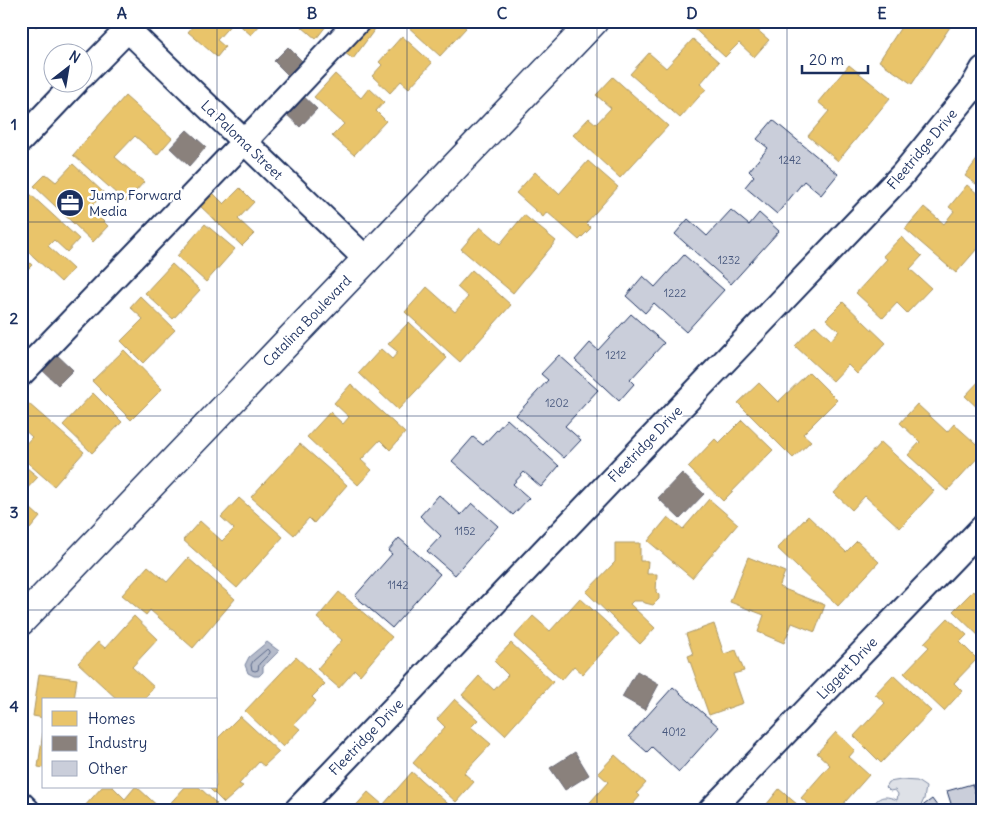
<svg xmlns="http://www.w3.org/2000/svg" width="1004" height="831" font-family="Delius,sans-serif">
<style>
.green{fill:#dee1e7;stroke:#7c88a2}
.water{fill:#b5bbca;stroke:#77839f}
.homes{fill:#e9c46a;stroke:#ab9766}
.industry{fill:#8a817c;stroke:#696873}
.lines{fill:none;stroke-linecap:round;stroke-linejoin:round}
.shore{stroke:#596789;stroke-width:1}
.building{fill:#caceda;stroke:#1b2f5e}
.minor-casing{stroke:#1b2f5e;stroke-width:28}
.major-casing{stroke:#1b2f5e;stroke-width:31}
.minor{stroke:#fff;stroke-width:24}
.major{stroke:#fff;stroke-width:28}
.grid{fill:none;stroke:#1b2f5e;stroke-width:1;stroke-opacity:0.55}
.labels{text-anchor:middle;stroke-width:5;stroke-linejoin:round;paint-order:stroke}
.number-label{font-size:11px;fill:#47577d}
.street-label{font-size:14px;fill:#1b2f5e;stroke:#fff}
.poi-label{font-size:14px;fill:#1b2f5e;stroke:#fff;text-anchor:start}
.neatline{fill:none;stroke:#1b2f5e;stroke-width:2}
.grid-label{font-size:16px;text-anchor:middle;font-weight:bold;fill:#1b2f5e}
</style>
<rect width="100%" height="100%" fill="#fff"/>
<filter id="ink" filterUnits="userSpaceOnUse"><feTurbulence type="fractalNoise" baseFrequency=".02" numOctaves="2"/><feDisplacementMap in="SourceGraphic" scale="10" xChannelSelector="R" yChannelSelector="G"/><feConvolveMatrix kernelMatrix="1 2 1 2 8 2 1 2 1" color-interpolation-filters="sRGB"/></filter>
<g filter="url(#ink)">
<path class="green" d="M901,780L917,781L926,787L924,799L919,810H863C879,804 876,791 897,800L898,794L895,790L890,791L886,787L889,782Z"/>
<path class="water" d="M267,642L279,651L263,667V672L259,676H254L248,673L245,665L249,657Z"/>
<path class="homes" d="M21,21H42L36,27L32,23L22,34Z
M197,21H234L217,40L225,47L217,57L188,32Z
M235,21H260L262,23L251,35Z
M295,21H330L316,39Z
M365,21L375,29L353,59L341,50Z
M408,21H459L466,28L440,56L405,24Z
M686,21H759L754,27L769,40L754,57L739,43L725,57Z
M905,21H954L912,84L879,61Z
M402,36L432,63L409,88L401,81L390,93L372,76L382,65L379,62Z
M693,39L719,62L700,84L706,89L680,118L630,74L649,53L666,68Z
M849,65L890,98L838,161L808,136L829,111L818,102Z
M335,74L361,98L369,88L384,102L376,111L386,121L354,155L332,136L344,124L314,97Z
M613,77L668,126L620,178L573,135L589,118L596,124L611,108L596,95Z
M125,96L172,138L157,155L135,136L115,157L144,182L126,202L73,155Z
M981,154L983,155V189L965,176Z
M588,161L618,187L586,223L591,228L579,240L547,212L543,217L516,193L535,172L559,194Z
M73,164L104,193L90,208L108,226L93,242L34,186L46,174L56,182Z
M967,185L983,198V242L956,273L905,229L924,207L944,224L954,211L949,207Z
M240,188L254,202L238,219L254,234L242,246L198,204L211,191L224,204Z
M29,193L79,239L67,252L54,240L48,246L73,269L61,282L21,245V201Z
M524,215L556,241L513,293L461,249L480,227L500,244Z
M205,224L235,249L206,282L177,256Z
M901,237L922,256L910,269L931,288L907,313L897,303L883,318L856,293L887,259L883,256Z
M21,255L32,265L21,276Z
M172,264L200,290L173,319L145,293Z
M472,270L511,305L460,362L405,312L427,287L455,312L468,297L457,287Z
M140,296L175,330L143,363L121,341L143,319L130,307Z
M843,302L886,343L857,374L848,365L833,381L795,346L815,325L831,340L839,331L826,319Z
M409,322L447,358L398,410L359,373L381,349L392,359L398,352L388,344Z
M124,350L162,389L131,420L92,381Z
M809,372L837,400L803,434L811,441L793,458L738,403L759,383L778,402Z
M983,377V413L965,396Z
M351,384L405,433L390,450L380,440L361,460L372,470L358,485L307,437L330,412L343,424L349,417L334,403Z
M93,393L122,422L92,453L63,425Z
M21,397L84,452L54,486L21,457V449L32,437L21,427Z
M917,404L947,432L954,424L983,450V452L947,491L908,455L920,442L900,423Z
M742,420L773,450L723,501L688,467L715,439L719,443Z
M881,442L934,491L900,528L865,496L852,510L834,493Z
M300,444L347,485L314,523L309,518L294,535L251,497Z
M21,463L38,477L21,495Z
M239,498L283,537L237,588L183,540L200,521L222,541L234,529L221,517Z
M709,499L738,524L692,578L648,541L668,517L683,529Z
M21,500L40,517L30,529L21,521Z
M808,516L846,552L857,541L879,562L838,606L777,548Z
M615,543H640V561H648L647,574H657L656,592L659,595V599L653,605L645,603L642,601H633L630,604L655,628L640,644L586,592L615,562Z
M748,557L785,572L779,587L825,605L815,632L792,623L784,643L758,632L764,615L730,602Z
M188,558L235,599L193,648L150,610L146,615L122,595L148,566L167,582Z
M973,591L983,601V640L953,611Z
M339,592L392,637L360,675L355,670L339,688L317,669L342,640L317,618Z
M580,598L619,634L583,674L574,666L562,680L514,637L533,616L550,631Z
M134,616L158,639L132,667L154,687L143,700H118L78,663L98,642L105,648Z
M948,618L967,635L960,642L977,659L954,683L962,691L944,711L904,673L929,647L924,643Z
M714,624L724,654L736,650L744,671L733,674L743,703L709,715L688,656L693,654L686,634Z
M511,643L553,682L505,735L462,695L479,676L494,690L508,675L494,661Z
M296,657L325,684L312,697L316,701L294,724L300,729L283,747L245,711Z
M39,674L77,679L74,700H44V718L33,716Z
M893,675L931,711L881,763L854,736L885,703L875,694Z
M455,699L478,720L471,727L491,744L464,773L474,782L456,802L413,763L445,727L437,719Z
M240,716L279,752L264,766L259,762L239,784L243,786L224,803L208,787H216V740Z
M44,725V768L38,767Z
M836,732L855,750L849,757L869,775L838,810H815L801,798L830,765L817,753Z
M615,755L646,783L637,793L640,796L628,810H583L608,782L598,773Z
M412,772L455,810H352L368,792L383,805Z
M102,787H113L125,799L135,787H137L162,810H86L83,808Z
M185,787H199L217,804L212,810H164Z
M779,789L804,810H762Z"/>
<path class="industry" d="M288,47L302,61L288,75L274,61Z
M300,93L317,109L300,127L283,111Z
M187,130L206,147L189,166L170,148Z
M55,353L73,370L58,385L40,368Z
M682,473L704,494L680,519L658,498Z
M637,671L659,684L645,710L622,697Z
M575,752L589,775L565,790L550,768Z"/>
<g class="lines">
<path class="shore" d="M268,649L270,651V653L259,664L258,670L255,671L252,670L251,665L253,661L266,650Z"/>
</g>
<path class="building" d="M773,120L838,174L821,195L804,181L777,214L745,187L754,176L749,171L768,148L757,139Z
M731,210L749,225L759,213L779,231L731,284L675,234L688,219L707,236Z
M684,255L724,290L686,332L654,303L645,313L626,296L643,276L655,287Z
M631,314L664,343L630,380L634,384L619,401L575,360L590,343L598,350Z
M559,355L598,390L565,426L581,440L564,458L516,415L548,380L541,374Z
M507,419L559,466L541,487L524,472L513,484L529,498L513,515L452,461L473,437L483,445Z
M439,495L461,515L472,503L498,526L455,575L427,551L441,536L420,516Z
M399,538L440,574L392,628L355,596L392,554L388,551Z
M673,687L719,727L679,772L652,747L647,752L629,736Z
M972,784L975,793L983,791V810H953L947,791Z
M932,799L940,810H917Z"/>
<g class="lines">
<g class="minor-casing">
<path id="minor" d="M119,21L366,259
M82,76L136,21
M21,140L76,82
M21,374L244,142L358,21
M21,804L27,810
M297,810L902,175L971,90L983,69
M711,810L983,527"/>
</g>
<g class="major-casing">
<path id="major" d="M21,621L594,21"/>
</g>
<use href="#minor" class="minor"/>
<use href="#major" class="major"/>
</g>
</g>
<path class="grid" d="M217,21V810M407,21V810M597,21V810M787,21V810M21,222H983M21,416H983M21,610H983"/>
<defs>
<g id="office-disc" transform="scale(1.4375)"><circle r="9.5" fill="#1b2f5e" stroke="#fff"/><path d="M-6-3h4V-5.5h4V-3h4V5H-6ZM-1-4.5V-3h2v-1.5ZM-6 0V1H6V0Z" fill="#fff"/></g>
</defs>
<g fill-rule="evenodd">
<use href="#office-disc" x="70" y="203"/>
</g>
<g class="labels">
<g class="number-label">
<text x="790" y="164">1242</text>
<text x="729" y="264">1232</text>
<text x="675" y="297">1222</text>
<text x="616" y="359">1212</text>
<text x="557" y="407">1202</text>
<text x="465" y="535">1152</text>
<text x="398" y="589">1142</text>
<text x="674" y="736">4012</text>
</g>
<g class="street-label">
<text transform="translate(242 140) rotate(44)" y="5">La Paloma Street</text>
<text transform="translate(922 149) rotate(-50)" y="5">Fleetridge Drive</text>
<text transform="translate(307 321) rotate(-46)" y="5">Catalina Boulevard</text>
<text transform="translate(645 444) rotate(-46)" y="5">Fleetridge Drive</text>
<text transform="translate(847 668) rotate(-46)" y="5">Liggett Drive</text>
<text transform="translate(366 737) rotate(-46)" y="5">Fleetridge Drive</text>
</g>
<g class="poi-label">
<text x="89" y="200">Jump Forward<tspan x="89" dy="16">Media</tspan></text>
</g>
</g>
<rect width="1004" height="831" fill="none" stroke="#fff" stroke-width="55"/>
<rect x="42" y="698" width="175" height="90" fill="#ffffff" stroke="#a4acbf"/>
<rect x="52" y="711" width="25" height="15" fill="#e9c46a" stroke="#a4acbf"/>
<text x="88" y="724" font-size="15" fill="#1b2f5e">Homes</text>
<rect x="52" y="736" width="25" height="15" fill="#8a817c" stroke="#a4acbf"/>
<text x="88" y="748" font-size="15" fill="#1b2f5e">Industry</text>
<rect x="52" y="761" width="25" height="15" fill="#caceda" stroke="#a4acbf"/>
<text x="88" y="774" font-size="15" fill="#1b2f5e">Other</text>
<g transform="translate(68 68) rotate(31)"><circle r="24" fill="#ffffff" stroke="#a4acbf"/>
<path d="M0-4L9 19L0 12L-9 19Z" fill="#1b2f5e"/>
<text y="-8" font-size="14" font-weight="bold" text-anchor="middle" fill="#1b2f5e">N</text>
</g>
<path d="M802 65v8h66v-8" fill="none" stroke="#1b2f5e" stroke-width="2.5"/>
<text x="809" y="65" font-size="15" fill="#1b2f5e" stroke="#ffffff" stroke-width="4" paint-order="stroke">20 m</text>
<rect x="28" y="28" width="948" height="776" class="neatline"/>
<g class="grid-label">
<text x="122" y="19">A</text>
<text x="312" y="19">B</text>
<text x="502" y="19">C</text>
<text x="692" y="19">D</text>
<text x="882" y="19">E</text>
<text x="14" y="130">1</text>
<text x="14" y="324">2</text>
<text x="14" y="518">3</text>
<text x="14" y="712">4</text>
</g>
</svg>
